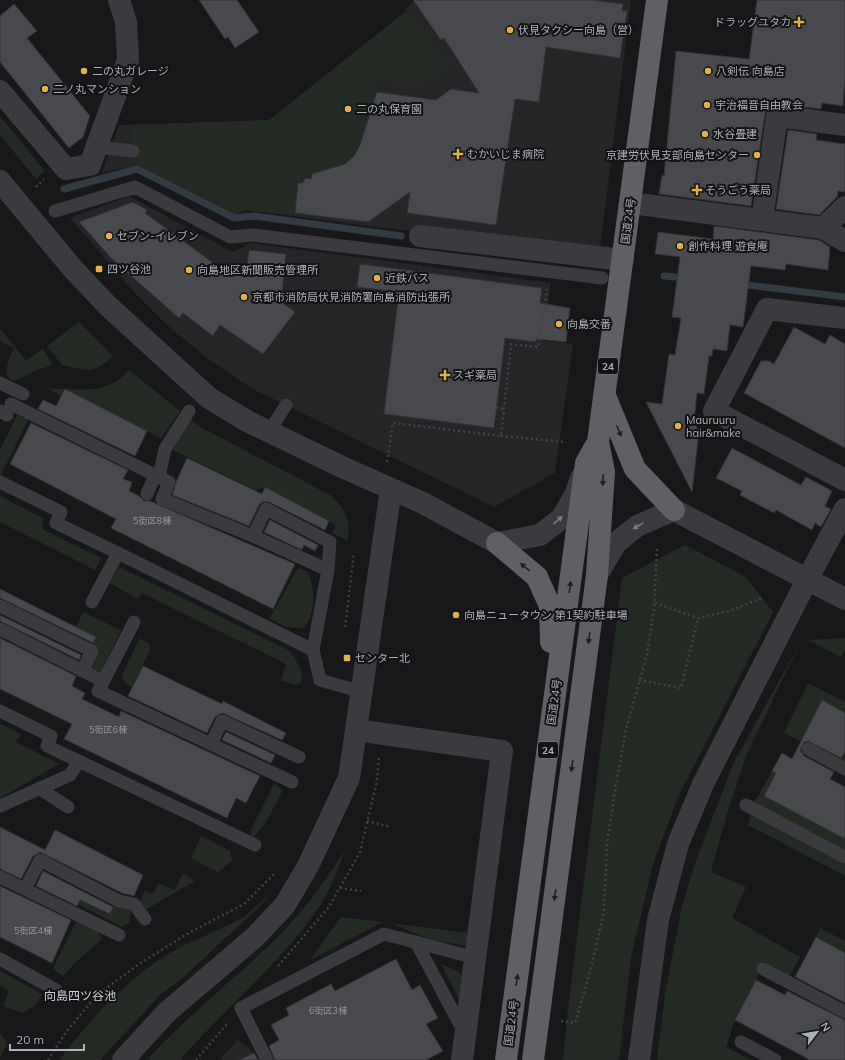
<svg xmlns="http://www.w3.org/2000/svg" width="845" height="1060" font-family="Mulish,'Noto Sans JP',sans-serif">
<style>
.built{fill:#252427}
.green{fill:#232a24}
.lines{fill:none;stroke-linecap:round;stroke-linejoin:round}
.stream{stroke:#323b42;stroke-width:7}
.building{fill:#48494d;stroke:#333336}
.path{stroke:#404146;stroke-width:2.5;stroke-dasharray:2 3;stroke-linecap:butt}
.service{stroke:#3a3a3f;stroke-width:13}
.minor{stroke:#3a3a3f;stroke-width:22}
.tertiary{stroke:#3a3a3f;stroke-width:22}
.trunk{stroke:#5e6066;stroke-width:22}
.oneway{fill:#1e1f21}
.oneway2{fill:#797b82}
.poi-dot{fill:#e2b249;stroke:#131315;stroke-width:1.5}
.labels{text-anchor:middle;stroke-width:4;stroke-linejoin:round;paint-order:stroke}
.number-label{font-size:9px;fill:#93969e}
.shield{fill:#131315;stroke:#7e8188;stroke-width:1}
.shield-label{font-size:10px;font-weight:bold;fill:#acb0b9}
.poi-label{font-size:11px;fill:#acb0b9;stroke:#131315;text-anchor:start}
.street-label{font-size:11px;fill:#acb0b9;stroke:#131315}
.neighbourhood-label{font-size:12px;fill:#cccfd5;stroke:#131315}
</style>
<rect width="100%" height="100%" fill="#18181a"/>
<path class="built" d="M415,0H631L600,248L400,230L246,210L233,215L134,166L102,173L119,125L269,120L406,11L405,9Z
M129,196L233,252L251,243L551,283L543,341L573,344L555,473L494,507L251,388L207,358L166,324L134,292L70,218Z
M238,1040L249,1048L256,1060H219Z"/>
<path class="green" d="M407,11L447,65L417,88L376,81C377,101 362,151 346,163C337,169 324,170 314,173C308,175 303,179 298,183L294,215L246,210L233,215L134,166L131,125L269,120Z
M0,116L45,171L36,179L0,135Z
M79,322L113,356C93,375 87,370 62,365L47,346Z
M0,328L26,361L43,349L53,365L37,370L14,381C0,376 9,359 14,348L0,341Z
M129,370L180,411L161,438L65,389L61,396L47,388C77,389 108,396 129,370Z
M17,415L28,420L0,477V450Z
M189,418L202,428L332,496C346,511 350,520 348,541L332,533L336,525L266,487L256,490L171,449Z
M0,496L44,519L42,529L101,558L95,570L0,522Z
M685,545L746,577L773,612L678,797L653,864L631,958L619,1060H563L567,1017L622,578Z
M119,567L290,651C296,661 305,672 301,683L296,685L281,681L286,664L142,593L138,599L110,583Z
M298,568L308,572C315,591 316,609 305,627C291,630 282,626 270,618Z
M83,612L121,630L101,672L91,667L99,649L92,645L96,637L76,627Z
M140,638L150,644V650L132,687L125,683L122,675Z
M845,638V649L841,657L808,640Z
M801,641L746,756L727,814L711,872L746,887L732,918L800,957L789,977L763,962L756,980L735,1020L726,1047L751,1060H657L665,994L682,906L694,866L733,764Z
M808,683L845,702V764L784,733Z
M0,724L21,734L16,742L59,764L0,798Z
M772,771L776,773L764,796L845,839V876L748,825L754,803Z
M274,784L283,790L265,824L250,841L251,829Z
M201,836L230,851L232,861L218,872L191,858Z
M345,850C337,871 330,892 317,910C278,966 224,1009 180,1060H147C186,1017 232,981 274,941C302,913 324,883 345,850Z
M183,873L194,880L193,882L147,909L139,905L145,890L153,894L158,883L175,890Z
M52,887L110,915L114,905L131,909L129,923L122,927L51,890Z
M273,891L254,912L179,981L161,994L100,1060H59C91,1019 125,980 170,953C192,940 216,932 238,920C251,913 262,900 273,891Z
M341,917L383,922L310,960Z
M77,920C87,924 99,928 102,939L76,962L63,976L53,969Z
M391,923L469,933L468,946L431,940Z
M820,928L845,941V953L816,937Z
M441,964L459,972L467,983L462,1005Z
M0,971L42,994L35,1006L22,1013L3,1006L9,991L0,986Z
M0,1032L7,1043L0,1058Z"/>
<g class="lines">
<path class="stream" d="M64,189L137,169L234,218L254,216L401,236
M664,276L685,278
M739,284L845,297"/>
</g>
<path class="building" d="M199,0H237L259,32L235,48L228,37L225,39Z
M413,0H593L623,4L622,11H627L620,58L546,47L539,102L515,99L496,225L407,213L410,192L368,222L295,213L298,183H303L305,178L311,179L312,174L345,164L354,156L360,145L377,92L436,100L451,89L479,93L444,38L441,40Z
M757,0H845V78L843,106L822,103L821,109L778,104L772,105L767,108L765,114L751,206L659,194L662,175L664,176L676,51L749,59Z
M14,4L37,31L27,38L90,116L83,137L69,148L0,62V16Z
M788,130L817,134L816,140L845,144V192L838,191L837,197L819,215L776,209Z
M133,202L147,210L145,213L223,270L228,263L246,276L249,250L286,254L281,302L295,312L263,354L220,325L213,336L183,313L179,318L112,259L79,222Z
M714,226L819,240L830,247L828,270L786,264L785,270L751,266L743,327L730,325L727,351L713,349L712,356H709L704,394L697,393L694,422L699,432L692,492L646,402L662,404L669,354L675,355L681,318L672,317L680,257L655,254L658,232L713,239Z
M360,264L542,288L540,303L570,308L566,342L536,339V342L505,338L494,428L384,414L399,292L357,287Z
M794,327L825,344L830,335L845,344V448L744,393L761,361H769L774,364Z
M65,389L147,431L135,456L38,409L43,400L56,406Z
M31,423L128,470L123,479L132,482L129,491L139,496L144,501H150L295,564L273,609L111,528L116,519L10,464Z
M732,448L801,485L806,477L832,491L825,506L831,509L821,527L815,523L812,530L776,510L774,513L740,495L742,491L716,478Z
M187,458L262,494L265,487L329,521L325,530L269,502H262L259,505L249,526L172,495L177,480Z
M270,520L318,545L315,551L304,545L302,550L264,532Z
M0,589L96,637L93,643L0,598Z
M0,615L81,655L79,660L0,621Z
M0,638L76,676L72,686L85,693L82,699L119,717L121,711L260,776L246,803L236,798L227,818L64,739L72,724L0,689Z
M143,666L222,704L223,701L286,733L282,740L222,713L215,717L207,733L128,696Z
M822,700L845,713V751L841,758L808,741L804,742L800,750L804,756L834,772L830,779L845,787V839L764,796L776,773L772,771L782,753L792,759Z
M226,732L275,755L271,763L222,740Z
M0,827L45,850L55,830L143,875L134,896L122,893L40,852L33,856L21,879L0,869Z
M43,871L113,907L110,914L80,900L77,906L36,886Z
M0,886L71,920L52,963L0,937Z
M816,937L845,953V1003L795,977Z
M396,959L412,990L420,985L438,1018L426,1024L443,1051L426,1060H275L269,1046L279,1040L271,1025L289,1015L286,1008L331,984L335,991Z
M756,980L785,995L787,991L845,1020V1060H810L735,1020Z
M254,1053L258,1060H239Z"/>
<g class="lines">
<path class="path" d="M36,187L44,179
M496,407L504,409
M501,436L566,442
M387,462L393,423L501,436L511,344L538,347L547,289
M655,603L698,618L730,611L764,597
M345,627L354,553
M639,680L681,688L698,618
M367,821L390,827
M340,888L361,891
M278,966L329,907L360,852L377,781L379,756
M561,1021L575,1023L590,972L604,912L607,844L616,784L626,729L647,654L654,609L657,549
M48,1060L66,1032L97,995L139,964L187,934L244,904L275,873
M196,1060L227,1024"/>
<path class="service" d="M96,147L133,151
M55,211L135,187L230,237L253,235L602,278
M0,383L23,394
M11,404L169,482L162,499L253,536L328,570L313,650L320,680L362,692
M0,411L7,415
M269,432L286,405
M159,477L165,449L189,411
M0,482L61,512L56,523L118,553L92,602
M147,494L155,475
M253,536L266,509L330,542L328,570
M118,553L313,650
M0,606L92,651L82,671
M0,629L103,681
M100,688L134,622
M98,691L292,782
M0,711L51,736L47,746L255,845
M211,744L222,721L299,757
M808,749L845,769
M39,788L68,807
M746,805L845,857
M0,806L70,775L79,761
M0,877L119,935
M25,889L40,860L119,901L134,904L145,919
M416,942L465,1034
M0,959L56,990
M763,969L845,1012
M741,1042L775,1060
M267,1060L241,1008L384,934L476,958"/>
<path class="minor" d="M0,91L66,169L90,165L128,60L126,22L119,0
M631,203L823,228L845,207
M762,220L777,116L845,125
M823,228L845,241
M420,236L623,260
M845,318L767,309L714,411L845,480
M808,578L845,509
M356,730L502,751L462,1060"/>
<path class="tertiary" d="M0,181L73,269L108,306L209,398L247,421L342,467L423,503L497,543L540,535L562,518L576,493L581,478
M597,575L616,543L637,526L674,510L845,599
M123,1060L167,1012L256,936L285,905L308,866L349,778L391,489
M639,1060L658,920L678,844L703,784L808,578"/>
<path class="trunk" d="M605,396L635,469L674,510
M497,543L537,577L550,606L551,642
M506,1060L586,463L598,442
M533,1060L597,575L604,472L598,442L657,0"/>
</g>
<defs><path id="oneway-solid" d="M-6-.8H1V-3.2L6.5 0L1 3.2V.8H-6Z"/></defs>
<g class="oneway">
<use href="#oneway-solid" transform="translate(619 431) rotate(68)"/>
<use href="#oneway-solid" transform="translate(603 480) rotate(93)"/>
<use href="#oneway-solid" transform="translate(525 567) rotate(-140)"/>
<use href="#oneway-solid" transform="translate(570 587) rotate(-82)"/>
<use href="#oneway-solid" transform="translate(589 638) rotate(98)"/>
<use href="#oneway-solid" transform="translate(572 766) rotate(98)"/>
<use href="#oneway-solid" transform="translate(555 895) rotate(98)"/>
<use href="#oneway-solid" transform="translate(517 980) rotate(-82)"/>
</g>
<g class="oneway2">
<use href="#oneway-solid" transform="translate(558 520) rotate(-41)"/>
<use href="#oneway-solid" transform="translate(638 526) rotate(150)"/>
</g>
<g class="poi-dot">
<path d="M797 16h4v4h4v4h-4v4h-4v-4h-4v-4h4z"/>
<circle cx="510" cy="30" r="4"/>
<circle cx="84" cy="71" r="4"/>
<circle cx="708" cy="71" r="4"/>
<circle cx="45" cy="89" r="4"/>
<circle cx="707" cy="105" r="4"/>
<circle cx="348" cy="109" r="4"/>
<circle cx="705" cy="134" r="4"/>
<path d="M456 148h4v4h4v4h-4v4h-4v-4h-4v-4h4z"/>
<circle cx="757" cy="155" r="4"/>
<path d="M695 184h4v4h4v4h-4v4h-4v-4h-4v-4h4z"/>
<circle cx="109" cy="236" r="4"/>
<circle cx="680" cy="246" r="4"/>
<rect x="95" y="265" width="8" height="8" rx="2"/>
<circle cx="189" cy="270" r="4"/>
<circle cx="377" cy="278" r="4"/>
<circle cx="244" cy="297" r="4"/>
<circle cx="559" cy="324" r="4"/>
<path d="M443 369h4v4h4v4h-4v4h-4v-4h-4v-4h4z"/>
<circle cx="678" cy="426" r="4"/>
<circle cx="456" cy="615" r="4"/>
<rect x="343" y="654" width="8" height="8" rx="2"/>
</g>
<g class="labels">
<g class="number-label">
<text x="152" y="524">5街区8棟</text>
<text x="108" y="733">5街区6棟</text>
<text x="33" y="934">5街区4棟</text>
<text x="328" y="1014">6街区3棟</text>
</g>
<g class="shield">
<rect x="598" y="358" width="20" height="16" rx="3"/>
<rect x="538" y="742" width="20" height="16" rx="3"/>
</g>
<g class="shield-label">
<text x="608" y="370">24</text>
<text x="548" y="754">24</text>
</g>
<g class="poi-label">
<text x="791" y="26" text-anchor="end">ドラッグユタカ</text>
<text x="518" y="34">伏見タクシー向島（営）</text>
<text x="92" y="75">二の丸ガレージ</text>
<text x="716" y="75">八剣伝 向島店</text>
<text x="53" y="93">二ノ丸マンション</text>
<text x="715" y="109">宇治福音自由教会</text>
<text x="356" y="113">二の丸保育園</text>
<text x="713" y="138">水谷畳建</text>
<text x="467" y="158">むかいじま病院</text>
<text x="749" y="159" text-anchor="end">京建労伏見支部向島センター</text>
<text x="705" y="194">そうごう薬局</text>
<text x="117" y="240">セブン-イレブン</text>
<text x="688" y="250">創作料理 遊食庵</text>
<text x="107" y="273">四ツ谷池</text>
<text x="197" y="274">向島地区新聞販売管理所</text>
<text x="385" y="282">近鉄バス</text>
<text x="252" y="301">京都市消防局伏見消防署向島消防出張所</text>
<text x="567" y="328">向島交番</text>
<text x="453" y="379">スギ薬局</text>
<text x="686" y="424">Mauruuru<tspan x="686" dy="13">hair&amp;make</tspan></text>
<text x="464" y="619">向島ニュータウン 第1契約駐車場</text>
<text x="355" y="662">センター北</text>
</g>
<g class="street-label">
<text transform="translate(628 221) rotate(-82)" y="4">国道24号</text>
<text transform="translate(554 702) rotate(-82)" y="4">国道24号</text>
<text transform="translate(511 1023) rotate(-82)" y="4">国道24号</text>
</g>
<g class="neighbourhood-label">
<text x="80" y="1000">向島四ツ谷池</text>
</g>
</g>
<g transform="translate(817 1032) rotate(59)" stroke="#131315" stroke-width="3" paint-order="stroke">
<path d="M0-3L7 15L0 10L-7 15Z" fill="#acb0b9"/>
<text y="-6" font-size="11" font-weight="bold" text-anchor="middle" fill="#acb0b9">N</text>
</g>
<path d="M10 1044v6h74v-6" fill="none" stroke="#acb0b9" stroke-width="2"/>
<text x="16" y="1044" font-size="12" fill="#acb0b9" stroke="#131315" stroke-width="3" paint-order="stroke">20 m</text>
</svg>
